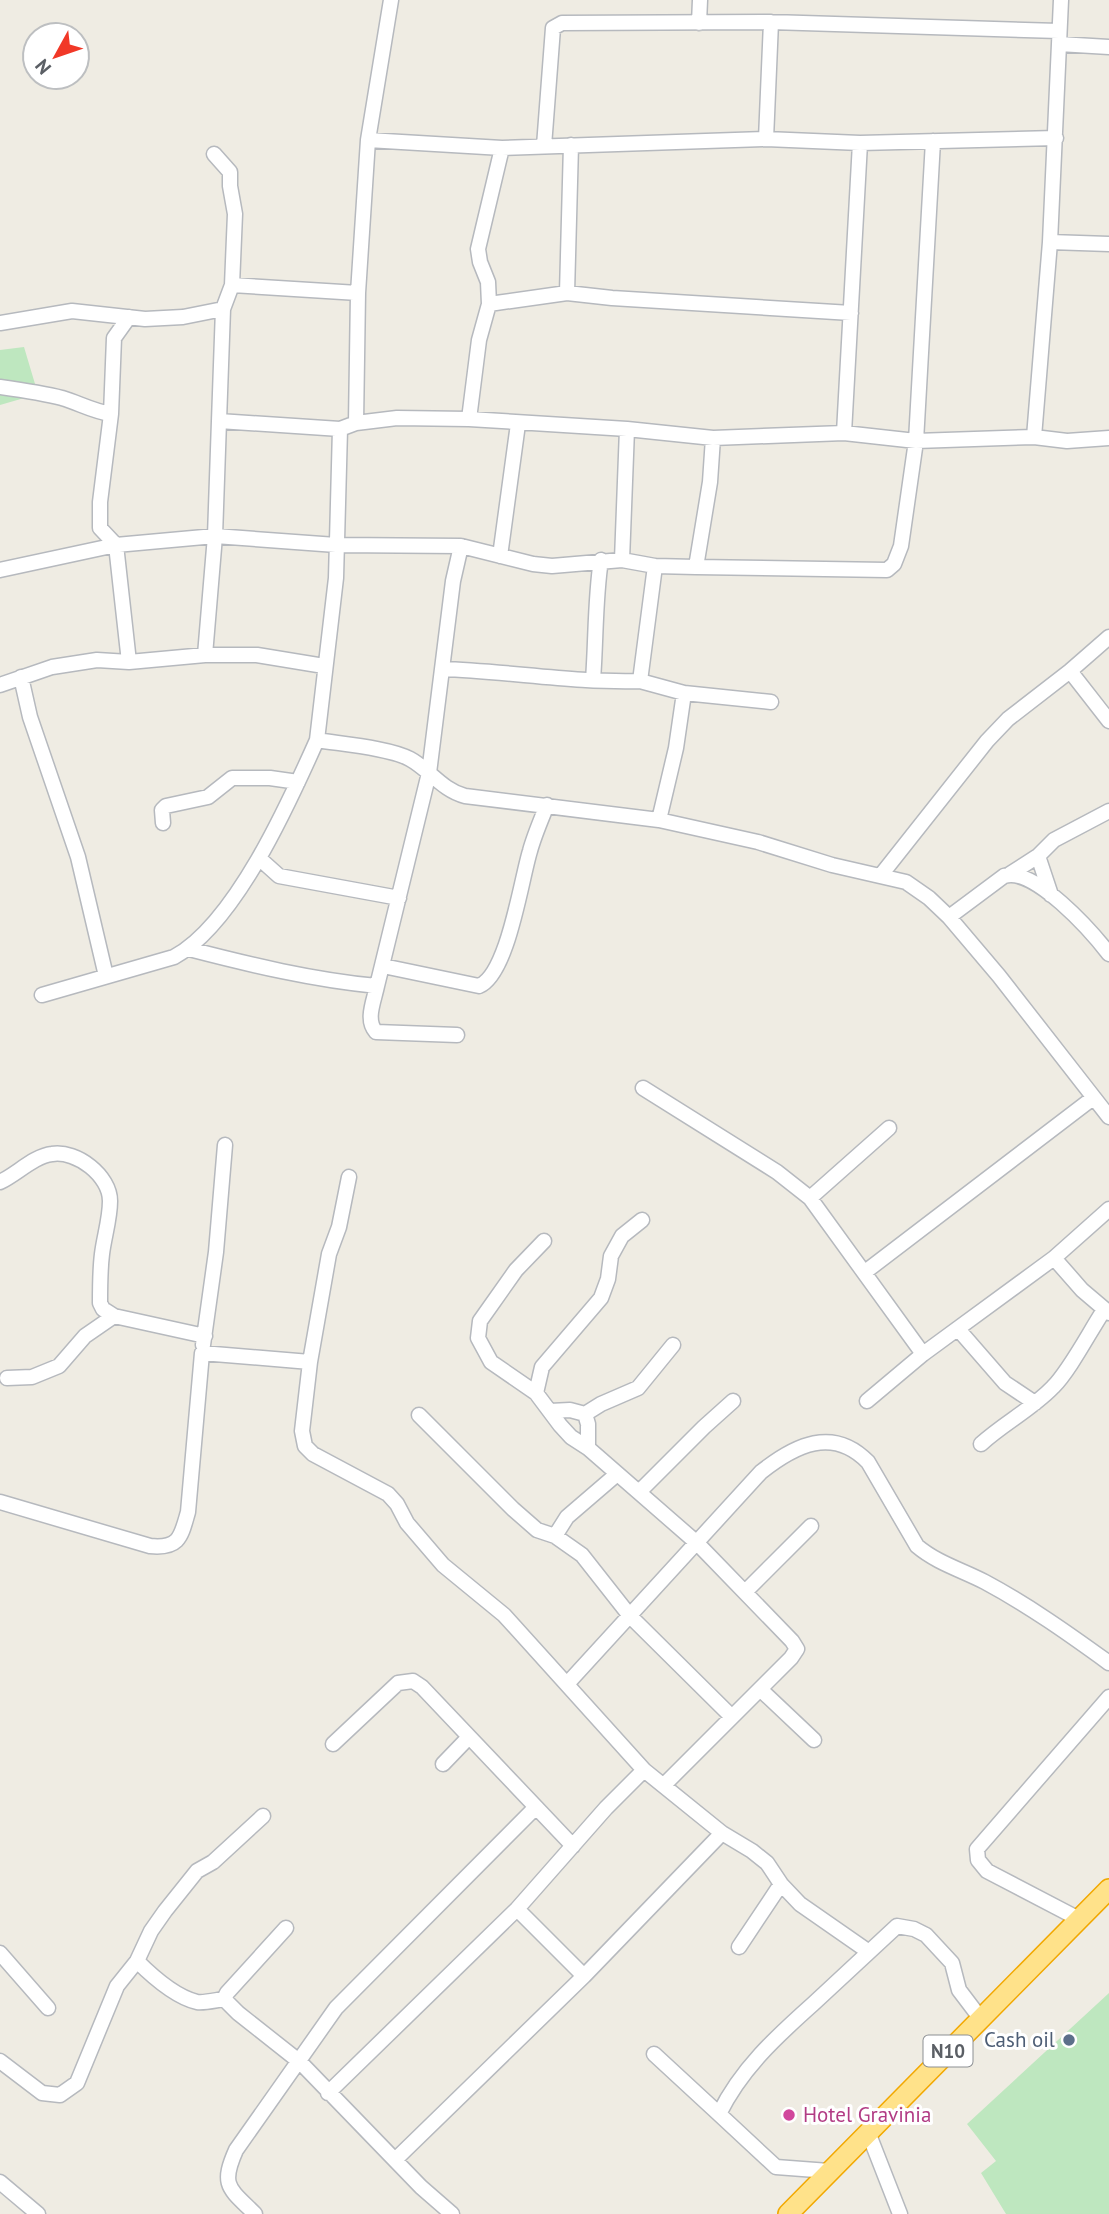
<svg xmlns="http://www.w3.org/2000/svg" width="1109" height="2214" font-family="'PT Sans',sans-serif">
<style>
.green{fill:#bee7bf}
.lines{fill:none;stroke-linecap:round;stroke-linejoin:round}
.minor-casing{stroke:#b6b9be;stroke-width:17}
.highway-casing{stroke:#f2a800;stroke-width:22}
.minor{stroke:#fff;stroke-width:14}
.highway{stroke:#ffe28a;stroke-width:19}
.service-dot{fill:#5c6f8a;stroke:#fff;stroke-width:2.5}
.hotel-dot{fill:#d1479c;stroke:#fff;stroke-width:2.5}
.labels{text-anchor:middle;stroke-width:6;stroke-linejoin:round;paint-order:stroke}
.shield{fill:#fff;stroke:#8c8f93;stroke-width:2}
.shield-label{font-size:19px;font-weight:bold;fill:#5b5f65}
.service-label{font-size:21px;fill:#4e5e75;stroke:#fff;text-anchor:end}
.hotel-label{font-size:21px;fill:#b23c85;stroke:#fff;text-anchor:start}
</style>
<rect width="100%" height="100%" fill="#efece3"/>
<path class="green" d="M24,347L38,394L0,405V350Z
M1109,1993V2214H1006L981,2173L996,2161L967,2124Z"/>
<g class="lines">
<g class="minor-casing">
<path id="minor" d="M699,23L700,0
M1059,44L1109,47
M766,139L771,22
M368,140L502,148L766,139L860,143L1056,138
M544,146L553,28L562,23L771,22L1059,31
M214,154L230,172V186L235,214L232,285
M1050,242L1109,244
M567,293L571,145
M489,304L567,293L612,298L851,313
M223,309L232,285L358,293
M129,317L114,338L111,414L100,502V528L116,545L129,662L205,655L215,536L219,421L340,429L336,578L317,740C341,744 390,748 410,759C430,770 442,790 465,796L659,820L758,842L832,865L906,882L929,898L949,917L999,976L1109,1117
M0,323L72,311L145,319L183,317L223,309L219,421
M0,387C21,390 42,393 62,398C79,403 92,411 111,414
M469,419L479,340L489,304L488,282L480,262L478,249L502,148
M356,423L358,293L368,140L391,0
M340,429L356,423L397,418L469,419L627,429L713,438L844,433L916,441L1034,437L1067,441L1109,438
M844,433L860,143
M1034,437L1050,242L1061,0
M461,546L533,564L552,566L622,560L655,566L696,567L710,482L713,438
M500,556L518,424
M622,560L627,429
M655,566L640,681L684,693L771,702
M696,567L887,570L894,564L901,546L916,441L933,141
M0,570L116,545L215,536L336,545L461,546L453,581L429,773L377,986C313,980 251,965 189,949
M205,655H257L324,666
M442,669C508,671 574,683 640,681
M1070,671L1109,721
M21,677L30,717L78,857L106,976
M593,680C596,641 595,598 601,560
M0,685L52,667L97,660L129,662
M659,820L676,748L684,693
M163,823L162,810L166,806L208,797L232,778H270L298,782
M1038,856L1051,895
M260,859L279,876L399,898
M1010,874L1038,856L1054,840L1109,811
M881,875L987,741L1008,719L1070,671L1109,637
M949,917L1004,876C1034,866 1092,932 1109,954
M383,966L479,986C508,974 521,880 530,851C534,836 541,820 547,805
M377,986C374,1001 365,1020 376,1032L457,1035
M42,995L174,957C235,924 289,803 317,740
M643,1088L777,1172L810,1198L923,1354
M0,1182C17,1174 34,1156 52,1154C77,1150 110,1176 110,1201C110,1219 104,1237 102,1254C100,1270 100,1287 100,1303L103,1309L114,1316L205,1336
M810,1198L889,1128
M1109,1209L1054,1258L1082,1290L1109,1313
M544,1241L516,1270L480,1321L478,1338L491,1362L536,1393L560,1425L571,1437L588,1448L697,1543L792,1641L797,1649L791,1658L664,1785
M865,1272L1093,1098
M958,1329L1005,1383L1035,1403
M203,1345L216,1252L225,1145
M7,1378L32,1377L59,1366L85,1336L114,1316
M536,1393L542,1367L601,1298L608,1279L611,1256L622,1236L642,1220
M867,1401L923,1354L1054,1258
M550,1411L570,1410L585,1414
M419,1415L513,1509L537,1530L555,1536L567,1517L617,1474
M981,1444C1004,1423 1032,1409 1053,1387C1070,1370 1090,1331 1104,1310
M588,1448V1424L585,1414L601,1404L638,1388L673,1345
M639,1492L704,1427L733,1401
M0,1502L150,1546C180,1549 181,1536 188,1512L202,1353L310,1362
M555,1536L582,1555L630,1616L732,1717
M745,1592L811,1526
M567,1684L761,1472C795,1445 833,1426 868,1462L917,1546C937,1563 962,1570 985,1582C1028,1605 1069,1634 1109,1663
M760,1689L814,1740
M333,1744L398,1683L413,1681L422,1687L573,1846
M443,1764L469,1737
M644,1770L722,1833L752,1851L767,1863L781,1884L800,1904L869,1952
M517,1909L584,1976
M1079,1919L987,1871L978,1860L977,1849L1109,1697
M286,1928L227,1993L224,1999L238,2013L300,2062L421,2187L452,2214
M739,1947L781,1884
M0,1953L48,2008
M137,1961L151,1931L165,1911L197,1871L213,1862L263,1816
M654,2054L719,2114
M0,2061L42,2093L60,2095L77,2083L117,1986L137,1961C152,1976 176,1997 197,2002C205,2003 216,2000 224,1999
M328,2093L517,1909L606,1808L644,1770L504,1615L443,1565L407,1523L397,1504L388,1494L313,1454L305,1446L302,1431L310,1362L329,1254L339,1227L349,1177
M868,2132L900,2214
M396,2159L584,1976L722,1833
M829,2171L776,2167L719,2114C741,2069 776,2037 813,2004C841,1978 869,1952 897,1926L914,1929L926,1935L952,1963L959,1990L981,2019
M0,2182L38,2214
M255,2214C229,2188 220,2186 236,2150L336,2008L536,1807"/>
</g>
<g class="highway-casing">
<path id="highway" d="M788,2214L1109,1889"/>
</g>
<use href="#minor" class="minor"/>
<use href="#highway" class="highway"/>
</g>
<circle class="service-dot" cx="1069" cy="2040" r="7"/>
<circle class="hotel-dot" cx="789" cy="2115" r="7"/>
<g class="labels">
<rect class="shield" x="923.5" y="2035.5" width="49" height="31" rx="5"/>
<g class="shield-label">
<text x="948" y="2058">N10</text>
</g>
<g class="service-label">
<text x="1055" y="2047">Cash oil</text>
</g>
<g class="hotel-label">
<text x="803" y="2122">Hotel Gravinia</text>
</g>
</g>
<g transform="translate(56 56) rotate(230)"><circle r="33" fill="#ffffff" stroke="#bdbfc1" stroke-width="2"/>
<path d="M0-5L12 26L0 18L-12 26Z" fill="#f13827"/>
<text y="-10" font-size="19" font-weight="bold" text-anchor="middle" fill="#5b5f65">N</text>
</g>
</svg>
